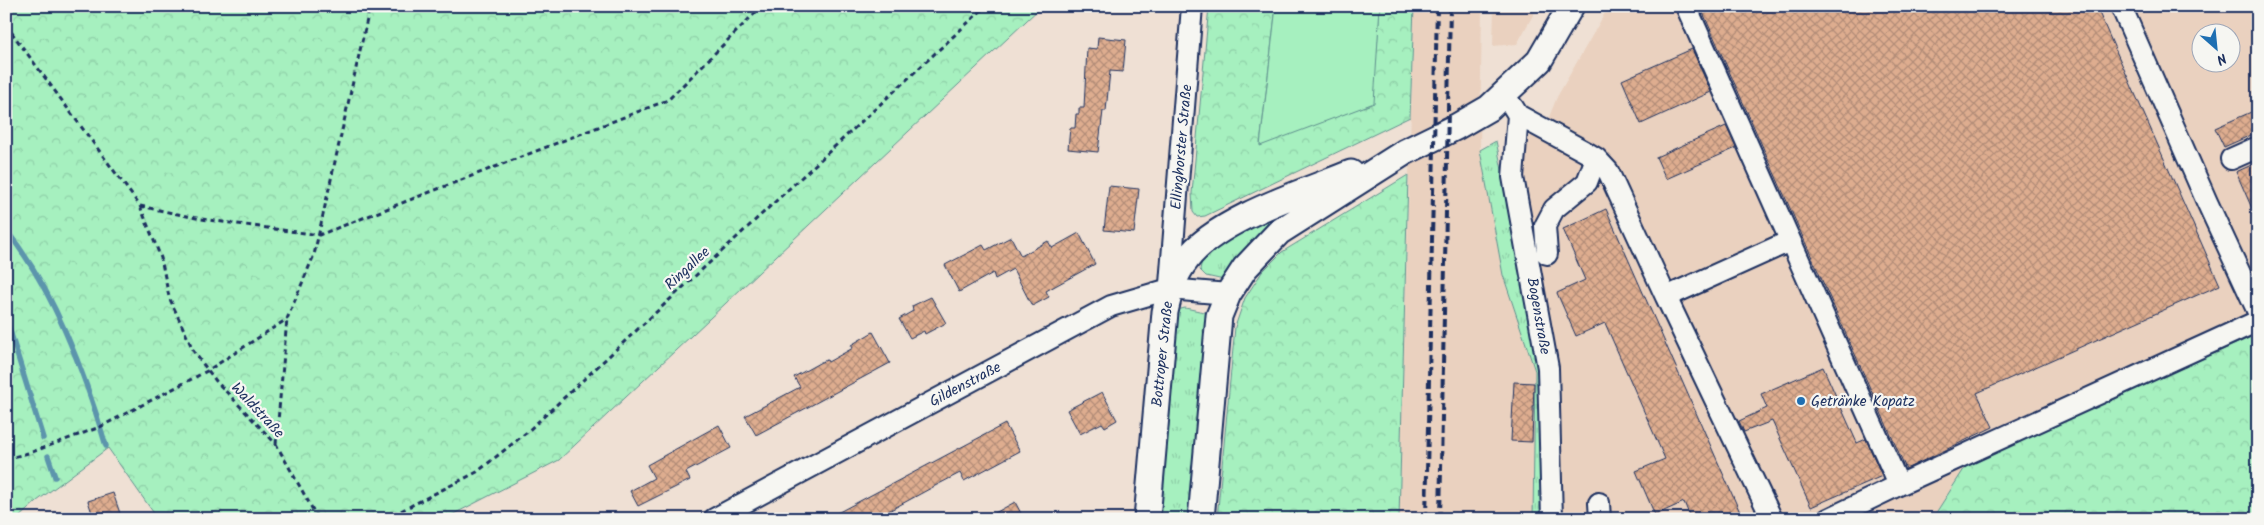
<svg xmlns="http://www.w3.org/2000/svg" width="2264" height="525" font-family="Kalam,sans-serif">
<style>
.built{fill:#ead1bf;fill-rule:evenodd}
.grass{fill:url(#grass-tufts);stroke:#60908e}
.forest{fill:url(#forest-crowns);stroke:#60908e}
.green{fill:#a6f0bf;stroke:#60908e}
.lines{fill:none;stroke-linecap:round;stroke-linejoin:round}
.stream{stroke:#5c95ac;stroke-width:5.5}
.building{fill:url(#building-cross-hatch);stroke:#1b2f5e}
.minor-casing{stroke:#1b2f5e;stroke-width:24}
.major-casing{stroke:#1b2f5e;stroke-width:29}
.path{stroke:#1b2f5e;stroke-width:3;stroke-dasharray:5 4;stroke-linecap:butt}
.minor{stroke:#f6f6f2;stroke-width:20}
.major{stroke:#f6f6f2;stroke-width:25}
.rail{stroke:#1b2f5e;stroke-width:4;stroke-dasharray:8 4;stroke-linecap:butt}
.poi-dot{fill:#1f6fb2;stroke:#f6f6f2;stroke-width:2}
.labels{text-anchor:middle;stroke-width:4.5;stroke-linejoin:round;paint-order:stroke}
.street-label{font-size:15px;fill:#1b2f5e;stroke:#f6f6f2}
.poi-label{font-size:15px;fill:#1b2f5e;stroke:#f6f6f2;text-anchor:start}
</style>
<defs>
<pattern id="grass-tufts" width="24" height="20" patternUnits="userSpaceOnUse" patternTransform="scale(1.25)"><rect width="24" height="20" fill="#a6f0bf"/><path d="M3 7l-1-3M5 7V3M7 7l1-3M15 17l-1-3M17 17v-4M19 17l1-3" fill="none" stroke="#8ecea7"/></pattern>
<pattern id="forest-crowns" width="20" height="18" patternUnits="userSpaceOnUse" patternTransform="scale(1.25)"><rect width="20" height="18" fill="#a6f0bf"/><path d="M2 6a3 3 0 1 1 6 0M12 15a3 3 0 1 1 6 0" fill="none" stroke="#8ecea7"/></pattern>
<pattern id="building-cross-hatch" width="8" height="8" patternUnits="userSpaceOnUse" patternTransform="scale(1.25)"><rect width="8" height="8" fill="#dead8f"/><path d="M0 0l8 8M0 8l8-8" fill="none" stroke="#b38d78"/></pattern>
</defs>
<rect width="100%" height="100%" fill="#efe0d4"/>
<filter id="ink" filterUnits="userSpaceOnUse"><feTurbulence type="fractalNoise" baseFrequency=".02" numOctaves="2"/><feDisplacementMap in="SourceGraphic" scale="10" xChannelSelector="R" yChannelSelector="G"/><feConvolveMatrix kernelMatrix="1 2 1 2 8 2 1 2 1" color-interpolation-filters="sRGB"/></filter>
<g filter="url(#ink)">
<path class="built" d="M1414,6H1482L1480,150L1503,275L1535,371L1533,519H1399Z
M1494,6H1538L1517,44L1493,46Z
M1609,6H2258V334L1968,463L1932,519H1558L1521,190L1523,147L1531,135H1542L1557,97ZM2202,32H2232V62H2202Z"/>
<path class="grass" d="M1496,141L1543,368L1547,519H1533L1535,371L1503,275L1480,150Z
M1369,167L1224,280L1206,276L1200,270C1201,256 1215,247 1224,238Z
M1185,308L1209,313L1193,519H1157L1177,310Z"/>
<path class="forest" d="M6,6H1042L559,460L444,519H154L153,512L108,448L37,501L17,519H6Z
M1209,6H1276L1260,145L1373,103L1380,6H1414L1410,117L1205,216L1197,217L1193,212L1192,193Z
M1408,175L1399,519H1217L1235,327L1245,298L1262,272L1282,252Z
M2258,334V519H1932L1968,463Z"/>
<path class="green" d="M1276,6H1380L1374,103L1260,146Z"/>
<g class="lines">
<path class="stream" d="M6,230C54,289 85,374 106,446
M6,318L43,438
M48,456L55,477"/>
</g>
<path class="building" d="M1700,6H2096L2220,285L1977,393L1993,427L1906,469Z
M1098,37L1126,40L1123,72L1110,71L1106,111H1103L1098,152L1068,149L1070,128H1075L1076,114H1079V108H1084L1087,48L1097,49Z
M1692,49L1711,92L1641,124L1622,80Z
M2258,109V132L2224,147L2215,128Z
M1726,126L1736,148L1666,179L1656,157Z
M2258,162V222L2236,172Z
M1109,186L1139,189L1134,233L1104,230Z
M1606,209L1743,519H1691L1684,502L1655,515L1636,471L1665,459L1605,323L1576,336L1557,293L1585,280L1563,229Z
M1079,233L1095,264L1046,291L1049,297L1032,306L1013,269L995,279L993,273L959,292L945,265L983,245L986,250L1011,237L1021,256L1048,241L1052,248Z
M931,297L946,323L925,334L924,331L910,338L899,319L913,311L912,306Z
M873,332L890,363L756,435L745,416L800,387L794,377L821,362L827,360L828,362L853,348L851,345Z
M1823,367L1857,443L1866,439L1882,476L1811,507L1772,421L1744,432L1739,421L1767,408L1761,394Z
M1514,382L1534,383L1532,442L1511,441Z
M1102,392L1117,420L1105,427L1102,423L1080,434L1067,410Z
M1005,424L1020,451L964,481L960,473L933,487L885,513L888,519H826Z
M719,425L731,448L686,472L690,480L638,506L630,491L654,478L647,465Z
M113,493L122,519H94L88,501Z
M1015,502L1024,519H984Z"/>
<g class="lines">
<g class="minor-casing">
<path id="minor" d="M1686,6L1899,485L2258,321
M2121,6L2207,202L2258,312
M1513,107L1518,115L1586,152L1596,158L1608,171L1666,297
M1518,115L1513,177L1548,368L1552,519
M2231,159L2258,147
M1547,254L1545,226L1554,209L1587,182L1596,158
M1170,284L1192,6
M1599,503L1600,519
M714,519L1111,306L1169,289L1228,294
M1772,519L1666,297L1790,241
M1828,519L1899,485"/>
</g>
<g class="major-casing">
<path id="major" d="M1147,519L1165,312C1169,293 1174,275 1187,259C1217,219 1304,192 1351,173
M1201,519L1219,316L1228,294L1245,268L1279,232L1405,152L1456,127L1489,108L1539,61L1571,6"/>
</g>
<path class="path" d="M6,25L140,206L161,258L169,297L194,352L216,381L276,444L318,519
M140,206L201,219L319,235L668,100L762,6
M276,444L287,319
M6,459L32,452L100,427L207,371L287,319L314,255L370,6
M385,519L477,472L526,433L986,6"/>
<use href="#minor" class="minor"/>
<use href="#major" class="major"/>
<path class="rail" d="M1426,519L1437,6
M1440,519L1450,6"/>
</g>
</g>
<circle class="poi-dot" cx="1801" cy="401" r="5"/>
<g class="labels">
<g class="street-label">
<text transform="translate(1181 147) rotate(-85)" y="5">Ellinghorster Straße</text>
<text transform="translate(687 268) rotate(-43)" y="5">Ringallee</text>
<text transform="translate(1539 316) rotate(80)" y="5">Bogenstraße</text>
<text transform="translate(1162 354) rotate(-84)" y="5">Bottroper Straße</text>
<text transform="translate(965 384) rotate(-28)" y="5">Gildenstraße</text>
<text transform="translate(258 410) rotate(47)" y="5">Waldstraße</text>
</g>
<g class="poi-label">
<text x="1811" y="406">Getränke Kopatz</text>
</g>
</g>
<rect width="2264" height="525" fill="none" stroke="#f6f6f2" stroke-width="25"/>
<rect x="12" y="12" width="2239" height="500" fill="none" stroke="#1b2f5e" stroke-width="2" filter="url(#ink)"/>
<g transform="translate(2216 48) rotate(153)"><circle r="24" fill="#f6f6f2" stroke="#9ea6b7"/>
<path d="M0-4L9 19L0 12L-9 19Z" fill="#1f6fb2"/>
<text y="-8" font-size="14" font-weight="bold" text-anchor="middle" fill="#1b2f5e">N</text>
</g>
</svg>
